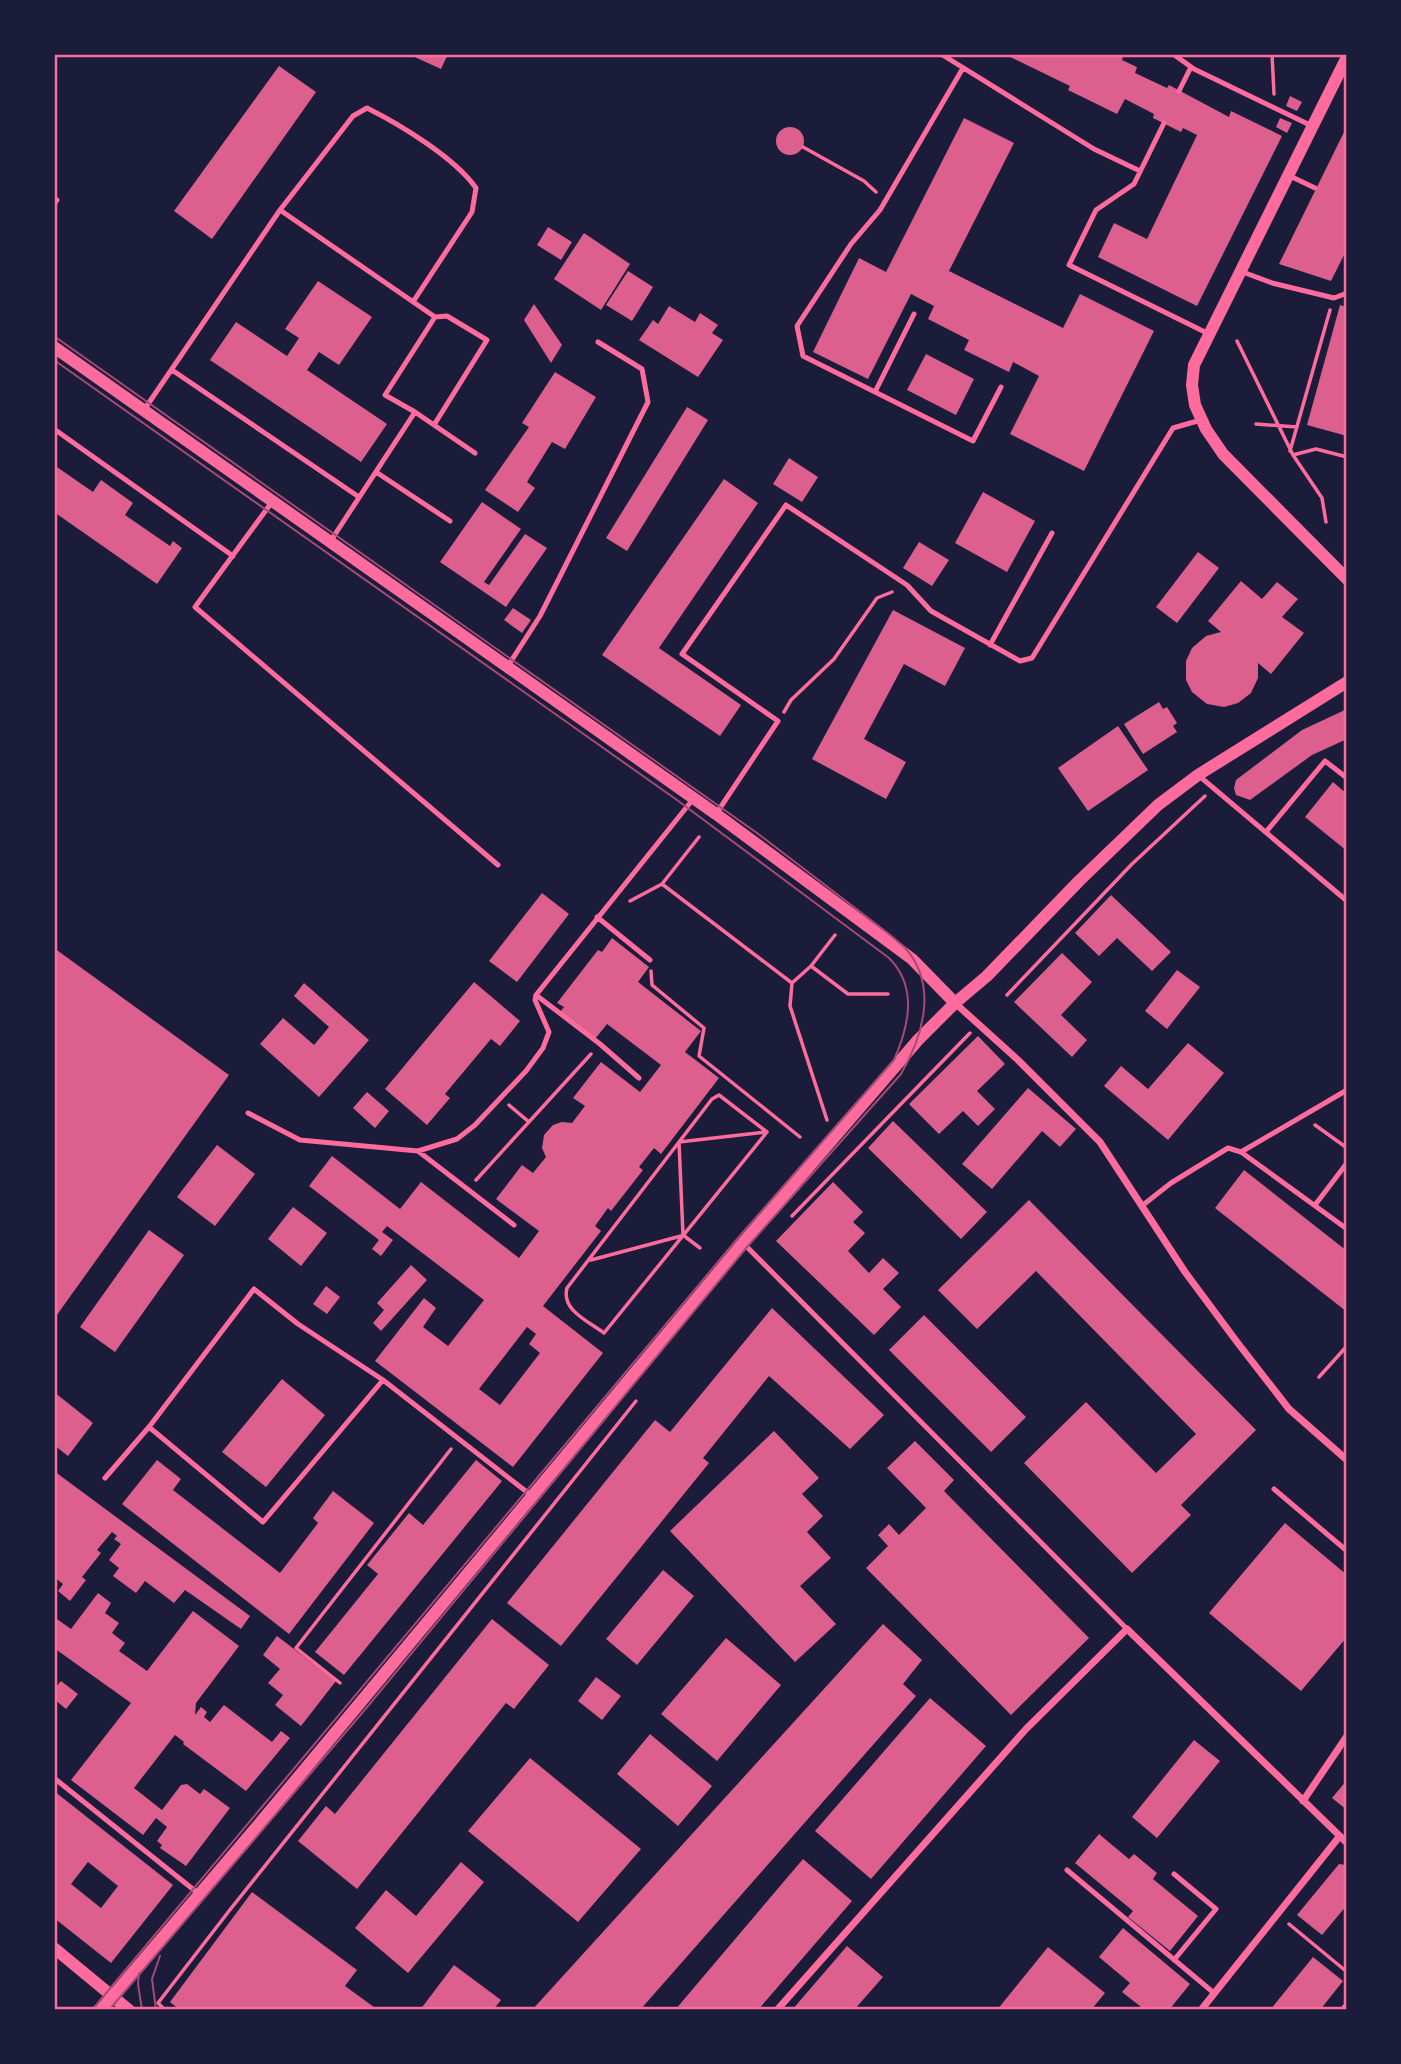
<svg xmlns="http://www.w3.org/2000/svg" width="1401" height="2064" font-family="Inter,sans-serif">
<style>
.building{fill:#dd5f8e;fill-rule:evenodd}
.lines{fill:none;stroke-linecap:round;stroke-linejoin:round}
.path{stroke:#ff6b9d;stroke-width:3.5}
.service{stroke:#ff6b9d;stroke-width:5}
.minor{stroke:#ff6b9d;stroke-width:7}
.tertiary{stroke:#ff6b9d;stroke-width:12}
.tram{stroke:#a44b75;stroke-width:2}
.neatline{fill:none;stroke:#ff6b9d;stroke-width:2.5}
</style>
<rect width="100%" height="100%" fill="#1b1b3a"/>
<path class="building" d="M408,54H448L441,69Z
M1004,54H1124L1122,60L1137,67L1135,73L1167,88L1169,85L1229,117L1231,111L1282,136L1197,306L1098,257L1114,223L1147,239L1197,135L1183,128L1181,132L1153,118L1154,114L1125,99L1117,114L1068,90L1070,86Z
M279,66L316,92L212,239L174,211Z
M1290,96L1302,102L1297,111L1286,106Z
M964,118L1014,143L949,271L1063,328L1080,294L1154,331L1084,471L1010,434L1039,376L1013,362L1009,372L964,350L969,340L928,319L934,306L911,294L868,379L813,352L859,258L886,272Z
M1280,118L1292,123L1287,133L1276,127Z
M1347,126V249L1331,281L1279,264Z
M776 141a14 14 0 1 1 28 0a14 14 0 1 1-28 0Z
M548,227L572,242L561,260L537,245Z
M584,233L630,264L601,310L554,279Z
M628,271L653,287L632,321L606,305Z
M318,281L372,317L339,365L319,352L307,370L387,424L361,462L210,360L236,322L287,356L299,338L285,329Z
M534,304L562,345L551,363L524,320Z
M1340,305L1347,307V436L1307,425Z
M669,306L695,322L700,313L718,325L712,333L723,340L698,377L639,340L653,320L658,324Z
M926,354L974,379L956,415L907,390Z
M555,372L596,397L565,449L552,442L527,482L535,488L518,512L485,490L529,427L522,423Z
M687,407L708,420L627,551L606,538Z
M789,458L818,477L802,502L773,484Z
M54,465L93,492L101,480L133,503L125,515L170,546L173,541L182,548L157,584L54,512Z
M724,479L758,503L659,648L741,705L720,736L602,655Z
M983,492L1035,521L1007,572L955,543Z
M482,502L521,529L484,582L489,585L525,534L547,548L506,607L440,562Z
M919,542L949,560L932,586L903,568Z
M1198,552L1219,568L1177,623L1156,607Z
M1241,581L1262,599L1277,582L1298,599L1282,617L1304,633L1271,674L1258,663V678L1251,693L1238,703L1224,707L1207,704L1192,692L1186,680V661L1192,648L1206,636L1221,632L1208,621Z
M513,608L531,620L522,633L504,620Z
M893,610L965,648L945,686L904,664L864,739L906,762L886,799L812,759Z
M1159,702L1163,709L1167,707L1177,723L1173,726L1177,732L1143,754L1124,724Z
M1347,709V739L1312,755L1250,800L1236,795L1234,788L1236,780L1302,730Z
M1118,726L1148,770L1088,811L1058,768Z
M1333,782L1347,794V851L1305,817Z
M542,893L569,914L517,982L489,961Z
M1111,895L1171,952L1152,971L1117,938L1099,956L1075,933Z
M612,938L649,967L638,982L701,1031L685,1052L719,1078L661,1154L654,1148L639,1167L643,1170L611,1211L608,1208L595,1226L601,1231L543,1306L603,1353L513,1467L375,1361L424,1298L436,1308L423,1327L448,1346L484,1300L387,1226L382,1232L393,1240L381,1256L372,1249L379,1240L309,1186L332,1156L400,1209L421,1182L519,1258L539,1231L496,1199L522,1165L533,1173L546,1157L542,1148L544,1135L553,1125L562,1122L572,1123L585,1106L573,1098L601,1062L640,1092L661,1065L607,1024L595,1039L560,1012L564,1007L557,1003L598,950L602,952ZM527,1327L536,1334L529,1344L540,1353L500,1405L479,1389Z
M54,948L229,1075L54,1319Z
M1062,953L1092,982L1061,1015L1087,1040L1072,1057L1014,1002Z
M1177,970L1200,987L1167,1029L1145,1011Z
M474,982L520,1021L500,1046L491,1039L445,1094L450,1098L427,1125L385,1089Z
M304,983L369,1040L319,1097L260,1044L283,1018L314,1045L329,1027L294,996Z
M978,1036L1005,1064L977,1091L995,1109L978,1126L963,1111L939,1134L909,1104Z
M1188,1043L1224,1073L1168,1140L1104,1086L1121,1066L1148,1089Z
M1028,1088L1076,1129L1060,1147L1042,1131L992,1189L962,1164Z
M367,1092L389,1111L375,1128L353,1108Z
M893,1121L987,1212L961,1239L868,1148Z
M217,1145L255,1174L215,1226L177,1197Z
M1244,1170L1347,1251V1312L1215,1208Z
M833,1182L863,1212L853,1222L865,1233L848,1251L869,1273L883,1258L899,1273L883,1289L901,1307L874,1335L776,1241Z
M1029,1200L1256,1430L1181,1505L1191,1515L1132,1573L1024,1463L1086,1402L1156,1473L1196,1434L1036,1271L977,1329L938,1290Z
M293,1207L327,1233L301,1266L268,1239Z
M149,1230L184,1255L115,1352L80,1327Z
M411,1265L427,1280L381,1331L373,1323L384,1310L377,1303Z
M326,1286L340,1297L327,1314L313,1304Z
M772,1308L884,1415L850,1449L769,1376L703,1458L709,1463L561,1646L507,1603L655,1420L670,1432Z
M924,1315L1026,1417L991,1452L889,1350Z
M282,1379L325,1415L266,1487L222,1452Z
M54,1392L93,1423L68,1456L54,1445Z
M774,1431L819,1478L802,1494L823,1516L807,1532L831,1558L800,1586L836,1624L795,1662L670,1531Z
M915,1441L954,1480L944,1491L1089,1638L1011,1715L866,1568L888,1546L878,1535L889,1524L899,1535L926,1508L887,1468Z
M157,1460L181,1479L173,1490L280,1573L318,1523L313,1518L333,1491L374,1523L289,1634L122,1504Z
M476,1460L502,1481L344,1675L315,1652L378,1574L367,1565L409,1513L423,1525Z
M54,1471L250,1616L241,1629L185,1590L174,1603L145,1581L136,1593L113,1576L119,1568L109,1560L121,1544L114,1539L117,1536L112,1532L97,1550L101,1553L82,1577L86,1580L70,1601L58,1591L63,1584L54,1577Z
M1285,1523L1347,1575V1637L1301,1691L1209,1613Z
M663,1570L694,1596L637,1665L606,1639Z
M98,1593L111,1603L105,1613L119,1623L112,1633L125,1643L119,1651L147,1671L193,1611L239,1646L196,1703L195,1715L201,1707L207,1712L204,1717L210,1722L224,1705L272,1742L281,1731L290,1738L246,1791L183,1744L184,1742L175,1735L134,1788L162,1810L181,1785L187,1784L200,1794L204,1789L230,1808L186,1866L160,1848L162,1845L157,1841L167,1827L156,1818L143,1835L71,1780L131,1703L54,1648V1617L71,1629Z
M492,1619L549,1665L514,1709L506,1703L357,1889L298,1841L326,1806L335,1814Z
M883,1624L922,1660L903,1684L916,1696L640,2010H532Z
M277,1636L336,1681L301,1726L275,1705L283,1695L268,1683L280,1669L263,1655Z
M726,1638L781,1685L717,1761L661,1714Z
M596,1677L621,1696L602,1720L578,1701Z
M61,1681L78,1694L66,1709L54,1699V1689Z
M930,1698L986,1746L871,1879L815,1831Z
M650,1734L712,1786L678,1826L617,1774Z
M1194,1740L1220,1761L1157,1838L1132,1817Z
M530,1758L641,1849L578,1922L468,1831Z
M1347,1780V1810L1332,1798Z
M54,1791L173,1885L111,1963L54,1918ZM88,1862L118,1886L101,1908L71,1884Z
M1099,1834L1129,1859L1134,1854L1157,1873L1153,1879L1198,1916L1170,1951L1128,1917L1133,1911L1075,1863Z
M803,1859L852,1901L758,2010H675Z
M461,1862L484,1882L408,1973L355,1928L386,1890L416,1916Z
M1339,1864L1347,1865V1905L1322,1935L1297,1915Z
M252,1892L357,1970L345,1986L378,2010H180L170,2002Z
M1123,1928L1190,1984L1169,2010H1145L1122,1992L1130,1983L1099,1957Z
M847,1946L883,1977L854,2010H792Z
M1048,1947L1105,1993L1091,2010H1062L1060,2008L1058,2010H997Z
M1313,1957L1343,1981L1320,2010H1270Z
M454,1965L501,2000L493,2010H420Z"/>
<g class="lines">
<path class="path" d="M1272,54L1274,94
M803,147L864,181L876,192
M1237,341L1293,455L1316,449L1347,457
M1256,424L1297,427
M1290,451L1330,310
M1293,455L1322,498L1326,522
M784,712L791,700L834,659L877,598L892,592
M699,837L662,884L792,983L790,1006L827,1120
M630,901L662,884
M811,966L835,935
M651,971L652,985L704,1028L699,1056L800,1137
M792,983L811,966L848,994H888
M1007,995L1132,864L1205,796
M719,1095L767,1132L604,1333C588,1321 561,1310 567,1288L712,1099Z
M509,1105L529,1122
M1315,1125L1347,1148
M476,1180L591,1054
M792,1216L970,1033
M700,1248L683,1235L679,1142L767,1132
M591,1260L681,1236
M1319,1377L1347,1346
M340,1683L296,1648L451,1449
M1289,1924L1347,1972
M165,2010L158,2003L229,1911L636,1401"/>
<path class="service" d="M941,54L1094,149L1140,171
M1173,54L1194,69L1312,126
M963,68L880,210L851,244L797,326L803,356L973,441L1001,387
M1179,91L1191,67
M1164,123L1134,184L1096,210L1069,265L1209,334
M1290,176L1315,188
M54,204L57,200
M280,210L353,116L367,108C401,125 455,158 476,188L472,212L413,302
M1240,271L1272,283L1334,298L1347,293
M172,370L359,497
M875,392L914,314
M144,410L280,210L435,317L385,395L415,412L330,542
M415,412L475,453
M434,425L487,340L447,316L435,317
M54,429L233,556
M376,472L450,521
M272,502L195,607L498,865
M990,645L1052,533
M508,666L540,616L648,402L642,369L598,342
M1198,775L1347,901
M716,814L778,721L682,654L786,505L907,585L931,611L1020,661L1032,658L1173,428L1201,420
M1266,832L1325,761L1347,778
M597,917L650,960
M536,995L600,1044L639,1078
M248,1113L300,1140L418,1151L457,1139L475,1125L526,1071L543,1048L549,1032L535,1000L536,995L694,798
M418,1151L514,1225
M1241,1152L1347,1229
M1143,1205L1171,1183L1228,1148L1241,1152L1347,1090
M1315,1205L1347,1163
M743,1243L1127,1629
M149,1427L254,1289L298,1324L383,1380L532,1496
M105,1478L149,1427L263,1522L383,1380
M1274,1489L1347,1551
M54,1778L199,1894
M1067,1870L1214,1993
M1174,1874L1216,1909L1174,1960
M1342,2010L1347,2004"/>
<path class="minor" d="M955,1003L1018,1060L1100,1142L1185,1272L1237,1342L1289,1409L1347,1460
M1303,1801L1347,1736
M777,2010L1026,1729L1127,1629L1347,1843
M1201,2010L1339,1837"/>
<path class="tertiary" d="M1347,57L1194,365L1192,385L1195,405L1206,429L1223,454L1347,579
M54,347L716,814L912,959L955,1003
M54,1948L129,2010
M101,2010L255,1829L743,1243L918,1040L955,1003L987,976L1079,881L1158,805L1198,775L1347,682"/>
<path class="tram" d="M54,336L757,833L889,934C895,939 901,944 906,949C938,986 923,1036 901,1074L747,1247L368,1706L109,2010
M54,360L677,800L889,958C918,987 909,1026 894,1060L738,1238L92,2010
M139,1973L138,1984L142,2010
M156,2010L152,1979L160,1956"/>
</g>
<rect width="1401" height="2064" fill="none" stroke="#1b1b3a" stroke-width="112"/>
<rect x="56" y="56" width="1289" height="1952" class="neatline"/>
</svg>
